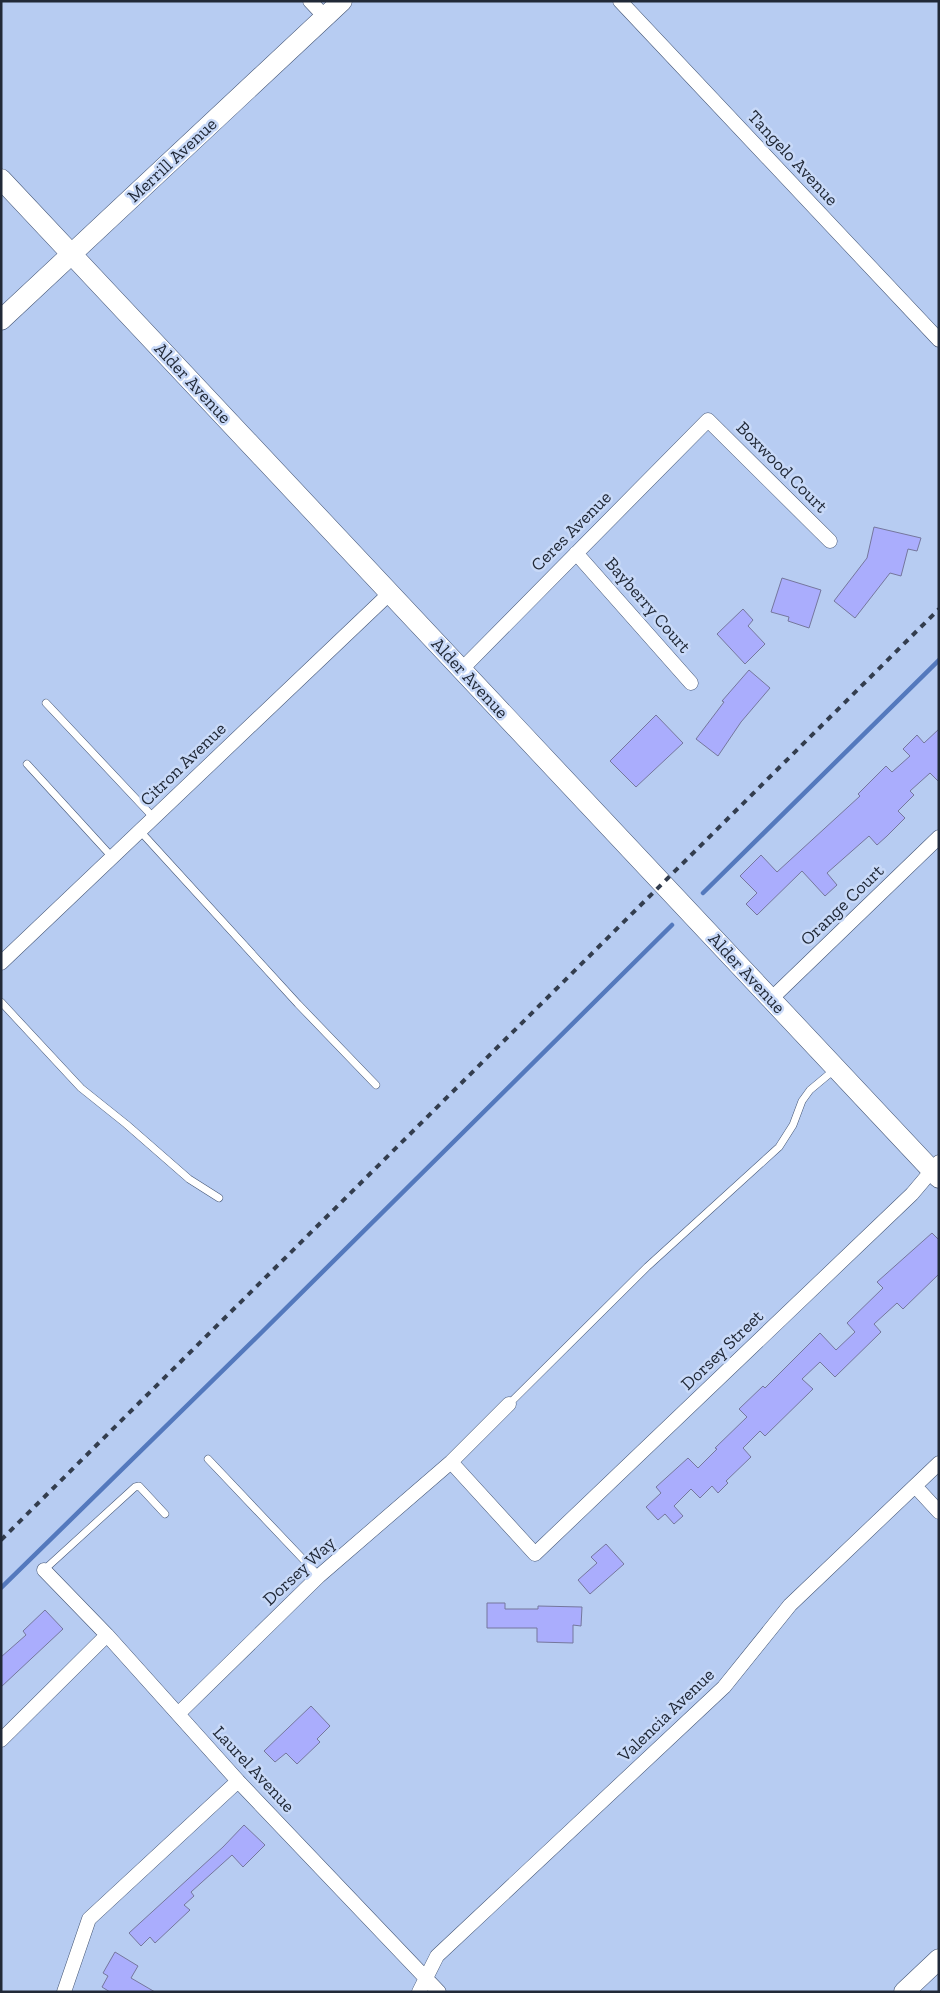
<svg xmlns="http://www.w3.org/2000/svg" width="940" height="1993" font-family="'Zilla Slab',serif">
<style>
.lines{fill:none;stroke-linecap:round;stroke-linejoin:round}
.stream{stroke:#5479bd;stroke-width:4.5}
.building{fill:#aaadfd;stroke:#75779d}
.service-casing{stroke:#435575;stroke-width:8}
.minor-casing{stroke:#435575;stroke-width:15}
.secondary-casing{stroke:#435575;stroke-width:21}
.service{stroke:#fff;stroke-width:7}
.minor{stroke:#fff;stroke-width:14}
.secondary{stroke:#fff;stroke-width:20}
.rail{stroke:#333d4e;stroke-width:4;stroke-dasharray:6 6;stroke-linecap:butt}
.labels{text-anchor:middle;stroke-width:5;stroke-linejoin:round;paint-order:stroke}
.street-label{font-size:18px;fill:#212937;stroke:#c8d9f8}
</style>
<rect width="100%" height="100%" fill="#b7ccf2"/>
<g class="lines">
<path class="stream" d="M703,893L939,660
M1,1588L262,1332L672,925"/>
</g>
<path class="building" d="M874,527L921,538L917,551L908,549L901,576L890,573L855,618L834,601L867,558Z
M782,578L821,590L809,628L788,621L789,617L771,612Z
M743,609L753,620L748,626L765,644L745,664L717,634Z
M749,670L770,688L741,722L718,756L696,739L724,702L722,701Z
M656,715L683,743L636,787L610,761Z
M939,729V782L930,773L910,791L914,795L898,811L905,818L887,836L877,845L869,836L827,873L837,885L825,896L802,871L757,915L746,904L757,893L740,876L761,855L777,872L860,796L858,794L886,766L892,772L910,756L903,749L917,735L924,743Z
M932,1233L939,1240V1274L903,1309L897,1303L874,1324L881,1332L835,1377L820,1362L802,1379L813,1389L765,1436L760,1431L743,1448L751,1457L726,1481L728,1483L718,1493L712,1486L700,1498L691,1489L674,1506L683,1516L674,1524L665,1514L658,1520L646,1507L661,1493L656,1487L688,1458L698,1468L717,1449L715,1448L747,1417L739,1409L763,1386L765,1388L820,1333L836,1350L855,1332L847,1323L883,1288L877,1282Z
M606,1544L624,1564L590,1594L578,1580L597,1563L591,1557Z
M487,1603H505V1609H538V1606L582,1607L581,1626L573,1625V1643L537,1642V1628H487Z
M45,1610L63,1629L1,1687V1657L26,1635L23,1631Z
M311,1706L330,1726L317,1739L320,1742L297,1764L286,1753L275,1762L264,1751Z
M244,1825L265,1845L243,1867L232,1855L191,1892L194,1896L184,1905L190,1910L155,1943L150,1937L141,1946L129,1933L223,1847Z
M115,1952L138,1966L131,1978L155,1992H110L102,1987L108,1976L103,1973Z"/>
<g class="lines">
<g class="service-casing">
<path id="service" d="M46,703L154,818
M27,764L112,857
M140,831L298,1004L376,1085
M1,1002L81,1088L126,1124L189,1179L219,1198
M509,1404L647,1267L779,1147L793,1125L802,1101L810,1090L834,1070
M208,1459L319,1576
M44,1570L135,1487L139,1486L165,1514"/>
</g>
<g class="minor-casing">
<path id="minor" d="M310,1L325,17
M620,1L939,340
M576,553L691,683
M462,669L708,420L830,541
M1,963L390,593
M771,999L939,837
M451,1462L535,1554L912,1194L939,1162
M915,1486L939,1512
M44,1570L107,1635L238,1781L439,1992
M178,1714L319,1576L451,1462L509,1404
M1,1740L107,1635
M64,1992L89,1919L238,1781
M419,1992L437,1956L724,1687L790,1605L939,1463"/>
</g>
<g class="secondary-casing">
<path id="secondary" d="M1,179L939,1178
M1,320L342,1
M904,1992L939,1959"/>
</g>
<use href="#service" class="service"/>
<use href="#minor" class="minor"/>
<use href="#secondary" class="secondary"/>
<path class="rail" d="M1,1540L939,609"/>
</g>
<g class="labels">
<g class="street-label">
<text transform="translate(793 158) rotate(47)" y="6">Tangelo Avenue</text>
<text transform="translate(172 160) rotate(-43)" y="6">Merrill Avenue</text>
<text transform="translate(193 383) rotate(47)" y="6">Alder Avenue</text>
<text transform="translate(782 467) rotate(45)" y="6">Boxwood Court</text>
<text transform="translate(571 531) rotate(-45)" y="6">Ceres Avenue</text>
<text transform="translate(648 605) rotate(49)" y="6">Bayberry Court</text>
<text transform="translate(470 678) rotate(47)" y="6">Alder Avenue</text>
<text transform="translate(183 764) rotate(-44)" y="6">Citron Avenue</text>
<text transform="translate(842 905) rotate(-44)" y="6">Orange Court</text>
<text transform="translate(747 973) rotate(47)" y="6">Alder Avenue</text>
<text transform="translate(722 1350) rotate(-44)" y="6">Dorsey Street</text>
<text transform="translate(299 1571) rotate(-43)" y="6">Dorsey Way</text>
<text transform="translate(666 1715) rotate(-44)" y="6">Valencia Avenue</text>
<text transform="translate(254 1769) rotate(47)" y="6">Laurel Avenue</text>
</g>
</g>
<rect width="940" height="1993" fill="none" stroke="#212937" stroke-width="5"/>
</svg>
